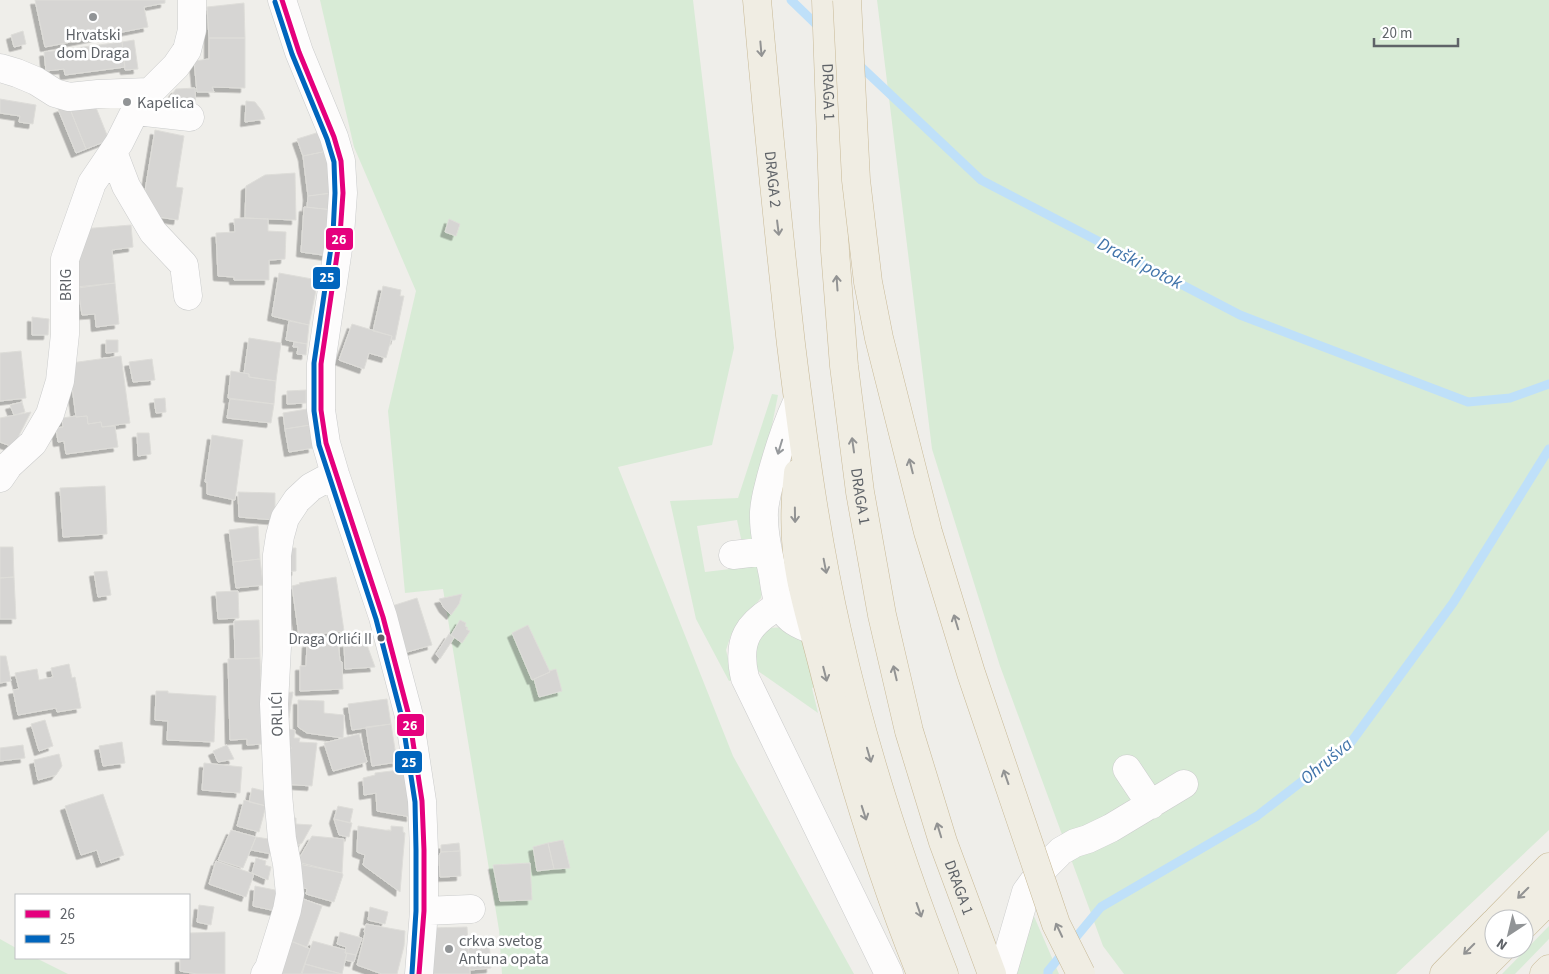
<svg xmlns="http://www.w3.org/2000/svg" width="1549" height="974" font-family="'Source Sans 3',sans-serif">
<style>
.green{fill:#d8ebd6}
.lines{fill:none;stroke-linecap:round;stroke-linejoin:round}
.stream{stroke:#bfe0f9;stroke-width:9}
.building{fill:#d6d5d3;stroke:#deddd9;filter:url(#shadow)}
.minor-casing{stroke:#cbcccc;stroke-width:29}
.highway-casing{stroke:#c8b996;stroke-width:29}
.minor{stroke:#fdfcfc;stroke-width:28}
.highway{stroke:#f0ede3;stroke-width:28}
.highway-bridge-casing{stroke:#c8b996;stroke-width:29;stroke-linecap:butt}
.highway-bridge{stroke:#f0ede3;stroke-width:28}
.bus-1-casing{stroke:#fff;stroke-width:9}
.bus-2-casing{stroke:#fff;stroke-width:9}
.bus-1{stroke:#e5007d;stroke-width:5}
.bus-2{stroke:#0065bd;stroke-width:5}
.oneway{stroke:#929393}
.oneway2{stroke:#96999c}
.poi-dot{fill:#919496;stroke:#fff;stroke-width:2}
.bus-dot{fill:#5f6368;stroke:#fff;stroke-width:2}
.labels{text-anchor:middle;stroke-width:5;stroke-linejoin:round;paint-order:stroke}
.bus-label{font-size:15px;fill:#5f6368;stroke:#fff;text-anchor:end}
.poi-label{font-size:16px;fill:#5f6368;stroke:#fff;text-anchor:start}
.street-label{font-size:16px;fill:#5f6368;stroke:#fff}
.water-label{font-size:18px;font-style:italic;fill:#4174aa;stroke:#fff}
.line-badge{stroke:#fff;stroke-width:2}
.badge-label{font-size:14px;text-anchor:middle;font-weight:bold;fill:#fff}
</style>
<defs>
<filter id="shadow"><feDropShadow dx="-4.5" dy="4.5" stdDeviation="0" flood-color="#0004"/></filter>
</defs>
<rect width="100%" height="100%" fill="#efeeea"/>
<path class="green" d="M320,0H693L734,348L712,445L618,467L733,756L854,974H502L499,930L443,589L405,593L388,411L416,291L354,147Z
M877,0H1549V830L1396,974H1124L1103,946L1000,666L932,449Z
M772,394L778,395L763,470L754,545L742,543L737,520L697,526L705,572L756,566L763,570L764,580L761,598L741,620L731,635L726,650L733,680L729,681L696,619L670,501L738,498Z
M768,628C773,628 779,627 784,628C810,634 811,665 816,686L812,688L818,713L758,671C750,656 754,637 768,628Z
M1033,914L1059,974H1017L1012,961Z
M1549,926V939L1515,974H1502Z
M0,939L16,948V958H36L68,974H0Z"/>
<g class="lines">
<path class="stream" d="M791,0L821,29
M856,62L981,180L1240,315L1468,402L1510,398L1549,384
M1048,974V971L1101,907L1257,816L1349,745L1453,603L1549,449"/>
</g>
<path class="building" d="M35,0H165V3L144,7L148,27L45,47Z
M244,3L245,38H209L207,7Z
M23,31L26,44L14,47L11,35Z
M209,38H245V88L212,87L214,92H197L194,61L209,59Z
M134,40L138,69L125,70L122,42Z
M122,42L125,67L65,75L64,69L46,71L44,52Z
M195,88L196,113L162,108L176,89Z
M0,99L36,105L33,124L19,122L20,116L0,113Z
M93,100L109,140L86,149L70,109Z
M246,101L255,102L262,111L265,119L245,122Z
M70,105V109L86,149L76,153L58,109Z
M155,130L184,136L176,187L183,188L178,220L146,215L143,203Z
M326,130L332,150L303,156L297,139Z
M332,150L338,192L308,196L303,156Z
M295,173L296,220L245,218L246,186L265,175Z
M333,193L332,210L307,207L308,196Z
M304,207L335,210L330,256L301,252Z
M245,218L268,219V231L286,232L285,259L269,260V280H234V277L218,276L216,233L235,232L234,219Z
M449,219L460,224L456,236L445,232Z
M131,225L133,247L112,250L115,283L76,287L82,229Z
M279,273L318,280L309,325L272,316Z
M115,283L119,324L96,327L95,314L82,315L78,288Z
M383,286L401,290L400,296H404L395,340H391L392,336L373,331Z
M32,317L49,319L48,335H32Z
M289,321L309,325L307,344L286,340Z
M352,324L392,336L386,358L369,353L364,369L339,360Z
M249,338L281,343L276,381L249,377V374L244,373Z
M106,340H118V352L106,353Z
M294,342L307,344L306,355L297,354L298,347H293Z
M21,351L26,398L0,401V353Z
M121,356L130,423L102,427L101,422L88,424L87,416L76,417L71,379V363Z
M152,359L155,380L133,382L129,362Z
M231,371L249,374V377L276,381L274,404L228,398Z
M306,390V403L287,404V391Z
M165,398L166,412L156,413L154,399Z
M230,399L274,404L271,423L227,418Z
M22,402L25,412L14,415L10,405Z
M307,409L310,425L285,429L283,413Z
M31,412L13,447L0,442V418Z
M76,416V417L87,416L88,424L101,422L102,427L115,426L118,447L66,454L64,441L58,442L56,428L63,427L62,418Z
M310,425L313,448L289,452L285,429Z
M137,433H149L151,454L138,456Z
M212,435L243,440L235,500L207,494V482H205Z
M105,486L107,534L63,537L60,488Z
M238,492L275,493V520L239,517Z
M258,526L260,559L233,562L229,530Z
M292,544V548H296V571L283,572Z
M0,547H13L14,577L0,578Z
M260,559L263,585L236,588L233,562Z
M107,571L111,595L98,597L94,572Z
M14,577L16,619H0V578Z
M336,577L344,631L299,636L292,586L300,584L299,583Z
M238,591L239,618L218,619L216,592Z
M462,594L459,604L451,615L444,608L439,599Z
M417,598L432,645L407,652L392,606Z
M259,620L260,658L235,659L234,621Z
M460,620L466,623L465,626L468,628L466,629L470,631L462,643L451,635Z
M528,625L550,672L532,680L512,633Z
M449,634L454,638L440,659L436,654Z
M338,642L340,661L342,662L343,689L300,691V666H306L307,643Z
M366,642L375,667L345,669L344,643Z
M0,656H6L11,681L0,683Z
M260,658L263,744L247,745V739L230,740L228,659Z
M69,664L72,678L75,677L81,708L57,712L56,708L18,715L13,690L19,689L15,673L37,669L39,680L53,677L51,668Z
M556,669L562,691L539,697L534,679L550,672L549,671Z
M156,691H168V693L216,696L214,742L167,740L168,721L155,720Z
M293,692L289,718L280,717L279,693Z
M387,699L391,724L352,730L348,704Z
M298,700L324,701V713L344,715L343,738L307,733L298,727Z
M45,720L53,746L39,751L31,724Z
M391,724L397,762L372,766L366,727Z
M282,728L295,730L294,738H300L299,742L317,743L312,786L283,784L285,748L291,749V747L282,746Z
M359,734L367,762L333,771L324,743Z
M122,742L125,763L103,766L99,746Z
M23,745L25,758L0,761V748Z
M227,745L234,759L218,762L213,751Z
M59,754L62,766L56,775L38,780L34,760Z
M204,763L242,767L240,793L202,790Z
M408,769L411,817L377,811L376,793L364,795L363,778L375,775V773Z
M252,788L269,792L266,806L249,802Z
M103,794L124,855L101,863L97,850L81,855L65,806Z
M244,800L266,806L259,832L237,826Z
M338,806L353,809L350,823L334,819Z
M289,818H296V824L312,825L302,843L291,849Z
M334,819L352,823L349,837L339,835Z
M358,826L391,831V826L403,827V832L405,833L400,892L363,865L365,855L357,852Z
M231,830L256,837L243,868L218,860Z
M312,836L344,839L342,873L297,862Z
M256,837L275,840L272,854L251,850Z
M563,840L570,868L554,869L548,843Z
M459,843L460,851L441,852V845Z
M548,843L554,869L537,871L533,847Z
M460,851L461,876L440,877L439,856L441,852Z
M256,858L266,861L265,865L271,867L268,880L252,873Z
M216,861L254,874L246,897L209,884Z
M530,863L532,900L500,901L493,865Z
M299,864L342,873L343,875L334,902L306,894L307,889L294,884Z
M255,886L280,891L276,911L253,906Z
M298,897L322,906L307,947L283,938Z
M199,905L214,907L211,925L197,922Z
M370,907L388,912L385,924L368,920Z
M366,924L405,931L404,946L397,974H382L357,965L365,933L364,932Z
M467,927L470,974H430V928Z
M225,932V974H197L180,971V958H189V933Z
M340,932L362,938L356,955L345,953L346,947L337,944Z
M283,938L310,949L301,974H281Z
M489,940L491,968L470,970L468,941Z
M313,941L346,950L345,953H347L342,974L305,964Z
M347,953L356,955L354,962L345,960Z
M305,964L341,974H302Z"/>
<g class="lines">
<g class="minor-casing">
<path id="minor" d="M282,0L299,52L334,137L341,161L343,193L340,235L321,364V410L326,443L335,474L383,617L409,716L422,801L424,850V911L419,974
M0,68L17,73L36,81L55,93L69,97L98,94L148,92
M136,111L190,117
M113,152L126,186L153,232L184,265L188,296
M797,402C786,426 778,451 771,477C768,490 763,504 764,518C764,537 769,556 773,575C775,588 776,603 786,614C793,623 805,627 815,631
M0,478L9,465L33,443L50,414L60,381L65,334V259L92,183L119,143L139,103L176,66L187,50L192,30V0
M733,555L768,551
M780,605C748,623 736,640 745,678L889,974
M1127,769L1151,805
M424,911L471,909
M265,974L269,968L287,910L290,894L287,864L282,839L278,794L274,704L277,646V555L280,536L285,518L297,500L311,487L335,474
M999,974L1004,968L1026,892L1042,870L1061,851L1075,843L1088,839L1111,828L1184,784"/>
</g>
<g class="highway-casing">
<g id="highway">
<path id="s1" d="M757,0C767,115 778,229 791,344C803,441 816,539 838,635C864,751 901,864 944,974"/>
<path id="s2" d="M826,0L835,251L844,366L860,492L882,615L909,731L943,842L992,974"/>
<path d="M798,473C794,508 794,544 801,579C808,612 818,645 826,678C852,779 882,878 921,974"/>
<path d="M1498,919L1549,867"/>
<path d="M1524,925L1549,900"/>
<path d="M1444,974L1494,923"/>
<path d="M1476,974L1501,949"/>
<path d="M1544,974L1549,969"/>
</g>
</g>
<use href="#minor" class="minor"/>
<use href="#highway" class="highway"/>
<g class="highway-bridge-casing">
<path id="highway-bridge" d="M847,0L856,180L868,282L879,338L928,532L971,673L1056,924L1081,974"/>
</g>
<use href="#highway-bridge" class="highway-bridge"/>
<g class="bus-1-casing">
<path id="bus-1" d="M282,0L299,52L334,137L341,161L343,193L340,235L321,364V410L326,443L383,617L409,716L422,801L424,850V911L419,974"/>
</g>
<g class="bus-2-casing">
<path id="bus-2" d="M275,2L292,54L327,139L334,162L335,193L333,234L314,363V411L319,445L376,619L402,718L415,802L416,850V911L412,973"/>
</g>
<use href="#bus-1" class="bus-1"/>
<use href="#bus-2" class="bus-2"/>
</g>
<defs><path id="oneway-shaft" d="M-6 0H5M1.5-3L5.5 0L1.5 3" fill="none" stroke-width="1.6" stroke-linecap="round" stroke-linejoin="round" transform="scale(1.25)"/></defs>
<g class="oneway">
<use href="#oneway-shaft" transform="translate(761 49) rotate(85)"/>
<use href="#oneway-shaft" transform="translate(778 228) rotate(83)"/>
<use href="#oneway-shaft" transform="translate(837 283) rotate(-94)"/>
<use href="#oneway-shaft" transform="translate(853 445) rotate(-98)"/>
<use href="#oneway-shaft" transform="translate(911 466) rotate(-104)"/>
<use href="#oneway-shaft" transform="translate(795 515) rotate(89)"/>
<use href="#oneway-shaft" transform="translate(825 566) rotate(79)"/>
<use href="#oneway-shaft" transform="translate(956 622) rotate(-107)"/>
<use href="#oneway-shaft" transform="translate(895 673) rotate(-103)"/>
<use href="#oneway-shaft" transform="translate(825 674) rotate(76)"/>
<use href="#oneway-shaft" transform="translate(869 755) rotate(74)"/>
<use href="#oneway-shaft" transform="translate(1006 777) rotate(-109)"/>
<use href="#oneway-shaft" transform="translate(864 813) rotate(72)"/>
<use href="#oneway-shaft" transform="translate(939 830) rotate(-107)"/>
<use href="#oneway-shaft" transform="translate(1523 893) rotate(135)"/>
<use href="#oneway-shaft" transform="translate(919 910) rotate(71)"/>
<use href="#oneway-shaft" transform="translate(1059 930) rotate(-115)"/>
<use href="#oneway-shaft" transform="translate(1469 949) rotate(135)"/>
</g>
<use class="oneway2" href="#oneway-shaft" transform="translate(780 447) rotate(107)"/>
<g class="poi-dot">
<circle cx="93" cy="17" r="5"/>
<circle cx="127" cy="102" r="5"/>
<circle cx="449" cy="949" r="5"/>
</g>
<circle class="bus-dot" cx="381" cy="638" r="4.5"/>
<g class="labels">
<g class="bus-label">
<text x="372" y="644">Draga Orlići II</text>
</g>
<g class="poi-label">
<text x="93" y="40" text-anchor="middle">Hrvatski<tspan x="93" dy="18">dom Draga</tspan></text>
<text x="137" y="108">Kapelica</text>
<text x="459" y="946">crkva svetog<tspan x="459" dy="18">Antuna opata</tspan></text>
</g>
<g class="street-label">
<text dy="6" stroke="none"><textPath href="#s2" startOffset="92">DRAGA 1</textPath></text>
<text dy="6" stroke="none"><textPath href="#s1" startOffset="180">DRAGA 2</textPath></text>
<text transform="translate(65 285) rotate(-90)" y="6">BRIG</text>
<text dy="6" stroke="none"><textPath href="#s2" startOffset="498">DRAGA 1</textPath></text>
<text transform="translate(276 714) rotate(-91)" y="6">ORLIĆI</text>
<text dy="6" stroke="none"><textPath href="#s2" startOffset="902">DRAGA 1</textPath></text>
</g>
<g class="water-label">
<text transform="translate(1140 263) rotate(27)" y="6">Draški potok</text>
<text transform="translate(1326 761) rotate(-40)" y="6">Ohrušva</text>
</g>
</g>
<g class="line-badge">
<rect x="325" y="227" width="29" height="24" rx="5" fill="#e5007d"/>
<rect x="312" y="266" width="29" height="24" rx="5" fill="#0065bd"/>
<rect x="396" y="713" width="29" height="24" rx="5" fill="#e5007d"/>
<rect x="394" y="750" width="29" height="24" rx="5" fill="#0065bd"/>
</g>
<g class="badge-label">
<text x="339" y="244">26</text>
<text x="327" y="282">25</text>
<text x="410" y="730">26</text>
<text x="409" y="767">25</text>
</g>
<rect x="15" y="894" width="175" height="65" fill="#ffffff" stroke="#bfc1c3"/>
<rect x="25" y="910" width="25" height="8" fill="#e5007d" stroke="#bfc1c3"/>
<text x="60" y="919" font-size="15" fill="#5f6368">26</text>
<rect x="25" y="935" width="25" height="8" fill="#0065bd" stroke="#bfc1c3"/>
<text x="60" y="944" font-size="15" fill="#5f6368">25</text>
<g transform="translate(1509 934) rotate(215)"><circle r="24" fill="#ffffff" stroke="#bfc1c3"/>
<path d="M0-4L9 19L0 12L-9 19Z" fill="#919496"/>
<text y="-8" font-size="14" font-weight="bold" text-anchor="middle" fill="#5f6368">N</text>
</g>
<path d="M1374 38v8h84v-8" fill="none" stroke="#5f6368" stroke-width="2.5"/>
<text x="1382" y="38" font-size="15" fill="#5f6368" stroke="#ffffff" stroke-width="4" paint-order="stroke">20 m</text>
</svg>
